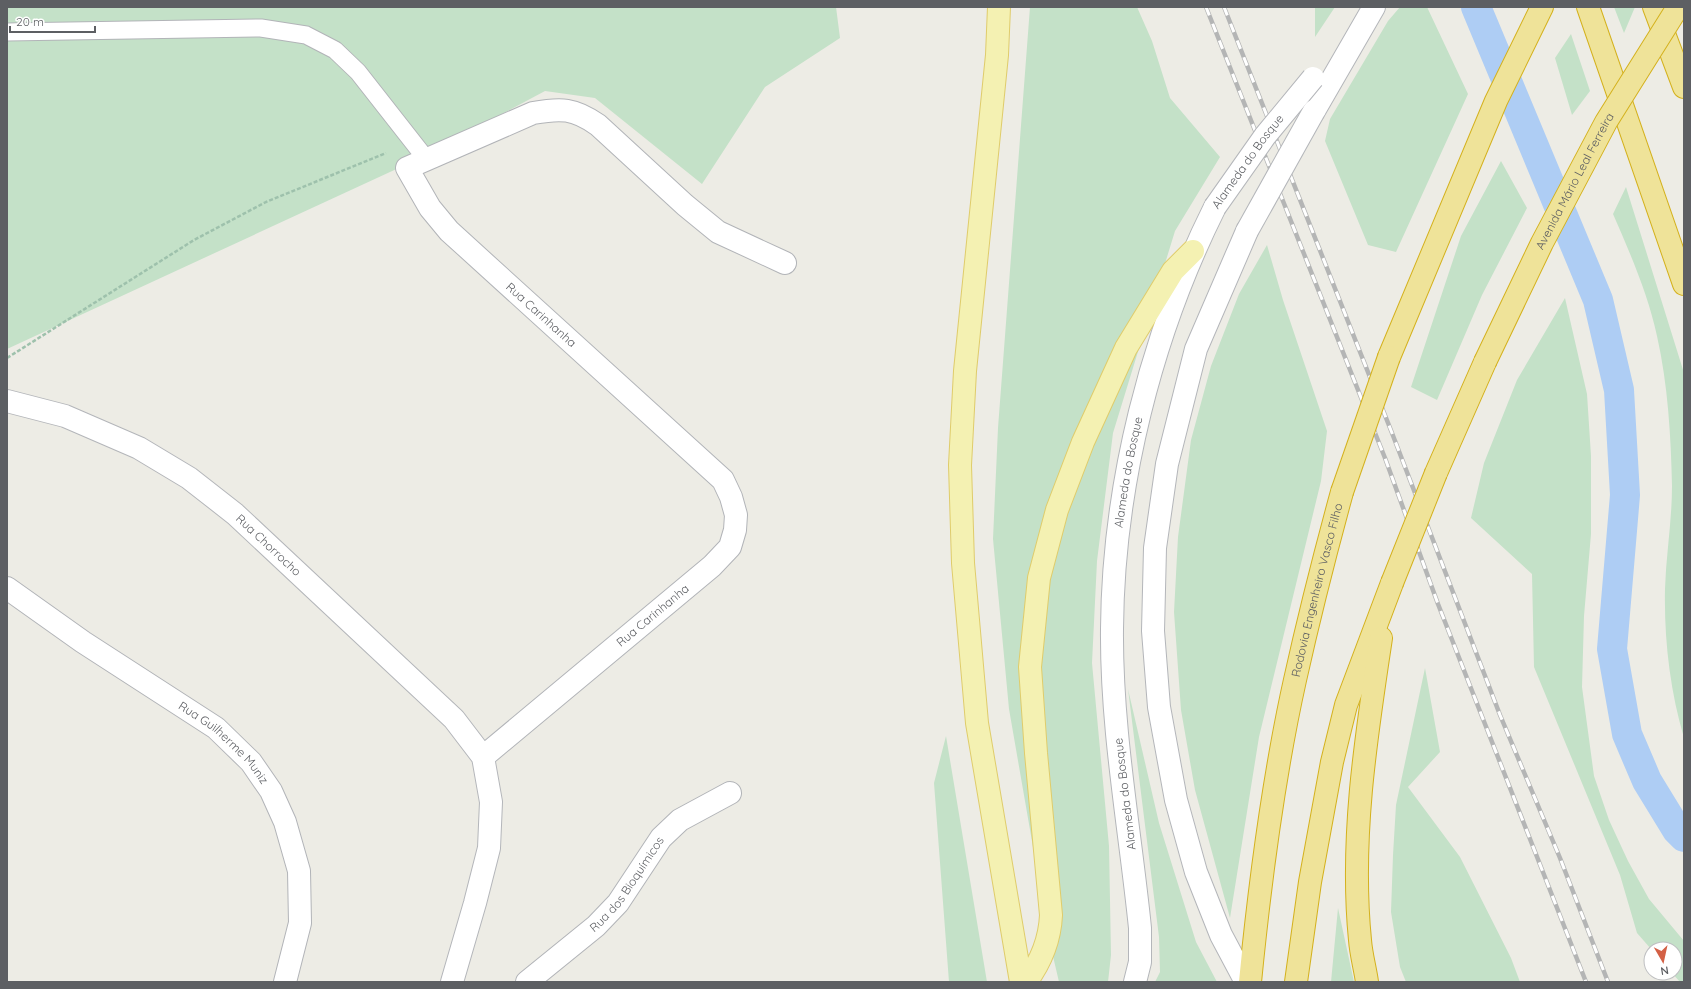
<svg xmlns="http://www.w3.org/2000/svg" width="1691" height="989" font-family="Quicksand,sans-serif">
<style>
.green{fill:#c4e1c8}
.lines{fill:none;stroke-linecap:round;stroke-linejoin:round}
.canal{stroke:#aecdf4;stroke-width:30}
.lane-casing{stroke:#b2b4b8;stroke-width:19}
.street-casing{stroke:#b2b4b8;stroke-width:24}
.secondary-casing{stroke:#b4b6ba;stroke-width:24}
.primary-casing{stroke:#dfcc6b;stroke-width:24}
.highway-casing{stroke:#d4b11d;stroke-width:24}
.path{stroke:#9ec1ac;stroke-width:2.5;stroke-dasharray:4 2;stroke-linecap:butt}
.lane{stroke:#fff;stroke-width:17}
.street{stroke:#fff;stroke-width:22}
.secondary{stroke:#fff;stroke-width:22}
.primary{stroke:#f4f1b2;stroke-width:22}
.highway{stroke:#efe399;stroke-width:22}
.rail-casing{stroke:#b4b5b5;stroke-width:4.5}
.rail{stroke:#fff;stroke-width:3;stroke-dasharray:9;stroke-linecap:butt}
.secondary-bridge-casing{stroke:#b4b6ba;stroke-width:24;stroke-linecap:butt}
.highway-bridge-casing{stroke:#d4b11d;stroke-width:24;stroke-linecap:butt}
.secondary-bridge{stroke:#fff;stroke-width:22}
.highway-bridge{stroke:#efe399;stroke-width:22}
.labels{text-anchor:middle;stroke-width:3.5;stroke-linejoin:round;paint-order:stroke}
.street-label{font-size:12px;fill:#5d5f63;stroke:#fff}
</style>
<rect width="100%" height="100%" fill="#edece5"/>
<path class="green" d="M7,7H836L840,38L765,87L702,184L595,98L545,91L416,160L7,349Z
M1030,7H1137L1152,41L1170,98L1220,157L1175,231L1113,433L1097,561L1092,663L1109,846L1111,955L1108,982H1059L1049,939L1009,709L993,539L998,428Z
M1315,7H1335L1315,37Z
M1400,7H1427L1468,94L1396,252L1368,245L1325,141L1330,119L1388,21Z
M1614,7H1635L1624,33Z
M1571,34L1590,91L1572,115L1555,58Z
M1501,161L1527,208L1482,295L1437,400L1411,387L1461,236Z
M1626,187L1684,373V738C1670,690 1664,640 1665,589C1666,555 1672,521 1672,486C1671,437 1668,385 1657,336C1648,294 1630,253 1613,214Z
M1267,245L1283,300L1327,431L1321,481L1259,737L1230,918L1195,790L1181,710L1174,612L1178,537L1191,440L1211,366L1239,294Z
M1565,298L1587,394L1591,456V534L1584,616L1582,687L1594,776L1609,820L1628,861L1649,899L1684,941V982H1680L1672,973H1675V949H1651L1637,933L1620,875L1534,667L1532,574L1471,518L1484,463L1517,380Z
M1425,668L1440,752L1408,787L1460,857L1511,958L1520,982H1406L1400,967L1391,912L1393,855L1396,805Z
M1128,689L1159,823L1196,942L1217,982H1155L1160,972L1159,937Z
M946,736L987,982H949L934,783Z
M1338,908L1354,982H1331Z"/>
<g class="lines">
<path class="canal" d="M1476,7L1598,300L1619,390L1625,495L1612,649L1627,734L1647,781L1677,830L1684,837"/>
<g class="lane-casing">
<path id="lane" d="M7,32L261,28L306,35L335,50L358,72L427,160"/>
</g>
<g class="street-casing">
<g id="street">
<path id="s1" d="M7,588L83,642L216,728L251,762L271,791L285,822L299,871L300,923L285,982"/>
<path id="s2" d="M483,757L712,566L730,547L735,530L736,515L731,497L723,480L449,231L430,208L407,168L533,113C561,108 574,108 598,125L685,205L718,232L785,263"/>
<path id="s3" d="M527,982L596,926L618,903L661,838L680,820L730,793"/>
</g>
</g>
<g class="secondary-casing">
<g id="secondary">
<path d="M1314,111L1374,7"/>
<path id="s4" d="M7,401L65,416L139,448L189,478L235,514L454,719L483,757L491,802L489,848L475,903L452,982"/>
<path id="s5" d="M1135,982L1140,962V928C1130,829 1111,729 1112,629C1113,486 1151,335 1215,207"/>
<path d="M1246,982L1221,935L1196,872L1176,800L1159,707L1153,631L1155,548L1167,464L1196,349L1247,231"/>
</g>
</g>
<g class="primary-casing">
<path id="primary" d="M999,7L997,55L965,371L960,465L963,563L977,723L1021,982
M1026,982C1040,963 1050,939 1051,915L1036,753L1030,667L1039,578L1057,510L1083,442L1126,348L1173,271L1193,251"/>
</g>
<g class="highway-casing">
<g id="highway">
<path d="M1588,7L1684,284"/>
<path d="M1654,7L1684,87"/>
<path d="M1389,357L1496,101L1542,7"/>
<path d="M1436,473L1485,362"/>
<path id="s6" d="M1250,982C1260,881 1273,779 1295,680C1309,617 1325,554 1342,492"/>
<path d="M1296,982L1310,882L1332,762L1346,705L1392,583"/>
<path d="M1367,982C1365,968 1361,954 1360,940C1350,839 1366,737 1381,638"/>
</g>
</g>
<path class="path" d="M7,358L194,240L266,202L386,153"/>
<use href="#lane" class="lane"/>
<use href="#street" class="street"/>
<use href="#secondary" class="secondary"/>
<use href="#primary" class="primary"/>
<use href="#highway" class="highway"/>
<g class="rail-casing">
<path id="rail" d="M1206,7L1385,458L1438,604L1586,982
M1224,7L1392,433L1500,715L1560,858L1608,982"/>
</g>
<use href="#rail" class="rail"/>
<g class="secondary-bridge-casing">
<g id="secondary-bridge">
<path id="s7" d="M1215,207L1265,136L1313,78"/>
<path d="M1247,231L1314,111"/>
</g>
</g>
<g class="highway-bridge-casing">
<g id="highway-bridge">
<path id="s8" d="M1485,362L1542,243L1606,122L1678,7"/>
<path d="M1342,492L1389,357"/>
<path d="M1392,583L1436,473"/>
</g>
</g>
<use href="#secondary-bridge" class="secondary-bridge"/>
<use href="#highway-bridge" class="highway-bridge"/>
</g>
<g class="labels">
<g class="street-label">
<text dy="4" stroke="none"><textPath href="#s7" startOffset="56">Alameda do Bosque</textPath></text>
<text dy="4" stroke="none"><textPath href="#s8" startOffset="202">Avenida Mário Leal Ferreira</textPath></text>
<text transform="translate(541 315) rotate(42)" y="4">Rua Carinhanha</text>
<text dy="4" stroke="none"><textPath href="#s5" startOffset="513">Alameda do Bosque</textPath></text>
<text dy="4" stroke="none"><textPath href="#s4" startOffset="303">Rua Chorrocho</textPath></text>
<text dy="4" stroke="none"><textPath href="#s6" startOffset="398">Rodovia Engenheiro Vasco Filho</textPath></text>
<text dy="4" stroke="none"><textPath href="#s2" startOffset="221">Rua Carinhanha</textPath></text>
<text dy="4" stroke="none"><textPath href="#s1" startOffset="267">Rua Guilherme Muniz</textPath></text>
<text transform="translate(1125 794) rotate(-97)" y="4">Alameda do Bosque</text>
<text dy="4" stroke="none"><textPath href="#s3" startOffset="141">Rua dos Bioquímicos</textPath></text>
</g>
</g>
<rect width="1691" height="989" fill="none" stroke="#5d5f63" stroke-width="16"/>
<g transform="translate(1663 961) rotate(171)"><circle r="19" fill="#ffffff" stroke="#bebfc1"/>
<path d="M0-3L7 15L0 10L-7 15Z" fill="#d36045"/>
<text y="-6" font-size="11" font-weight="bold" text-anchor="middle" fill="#5d5f63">N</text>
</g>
<path d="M10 26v6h85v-6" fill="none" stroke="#5d5f63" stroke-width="2"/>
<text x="16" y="26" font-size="12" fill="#5d5f63" stroke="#ffffff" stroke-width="3" paint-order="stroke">20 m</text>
</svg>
